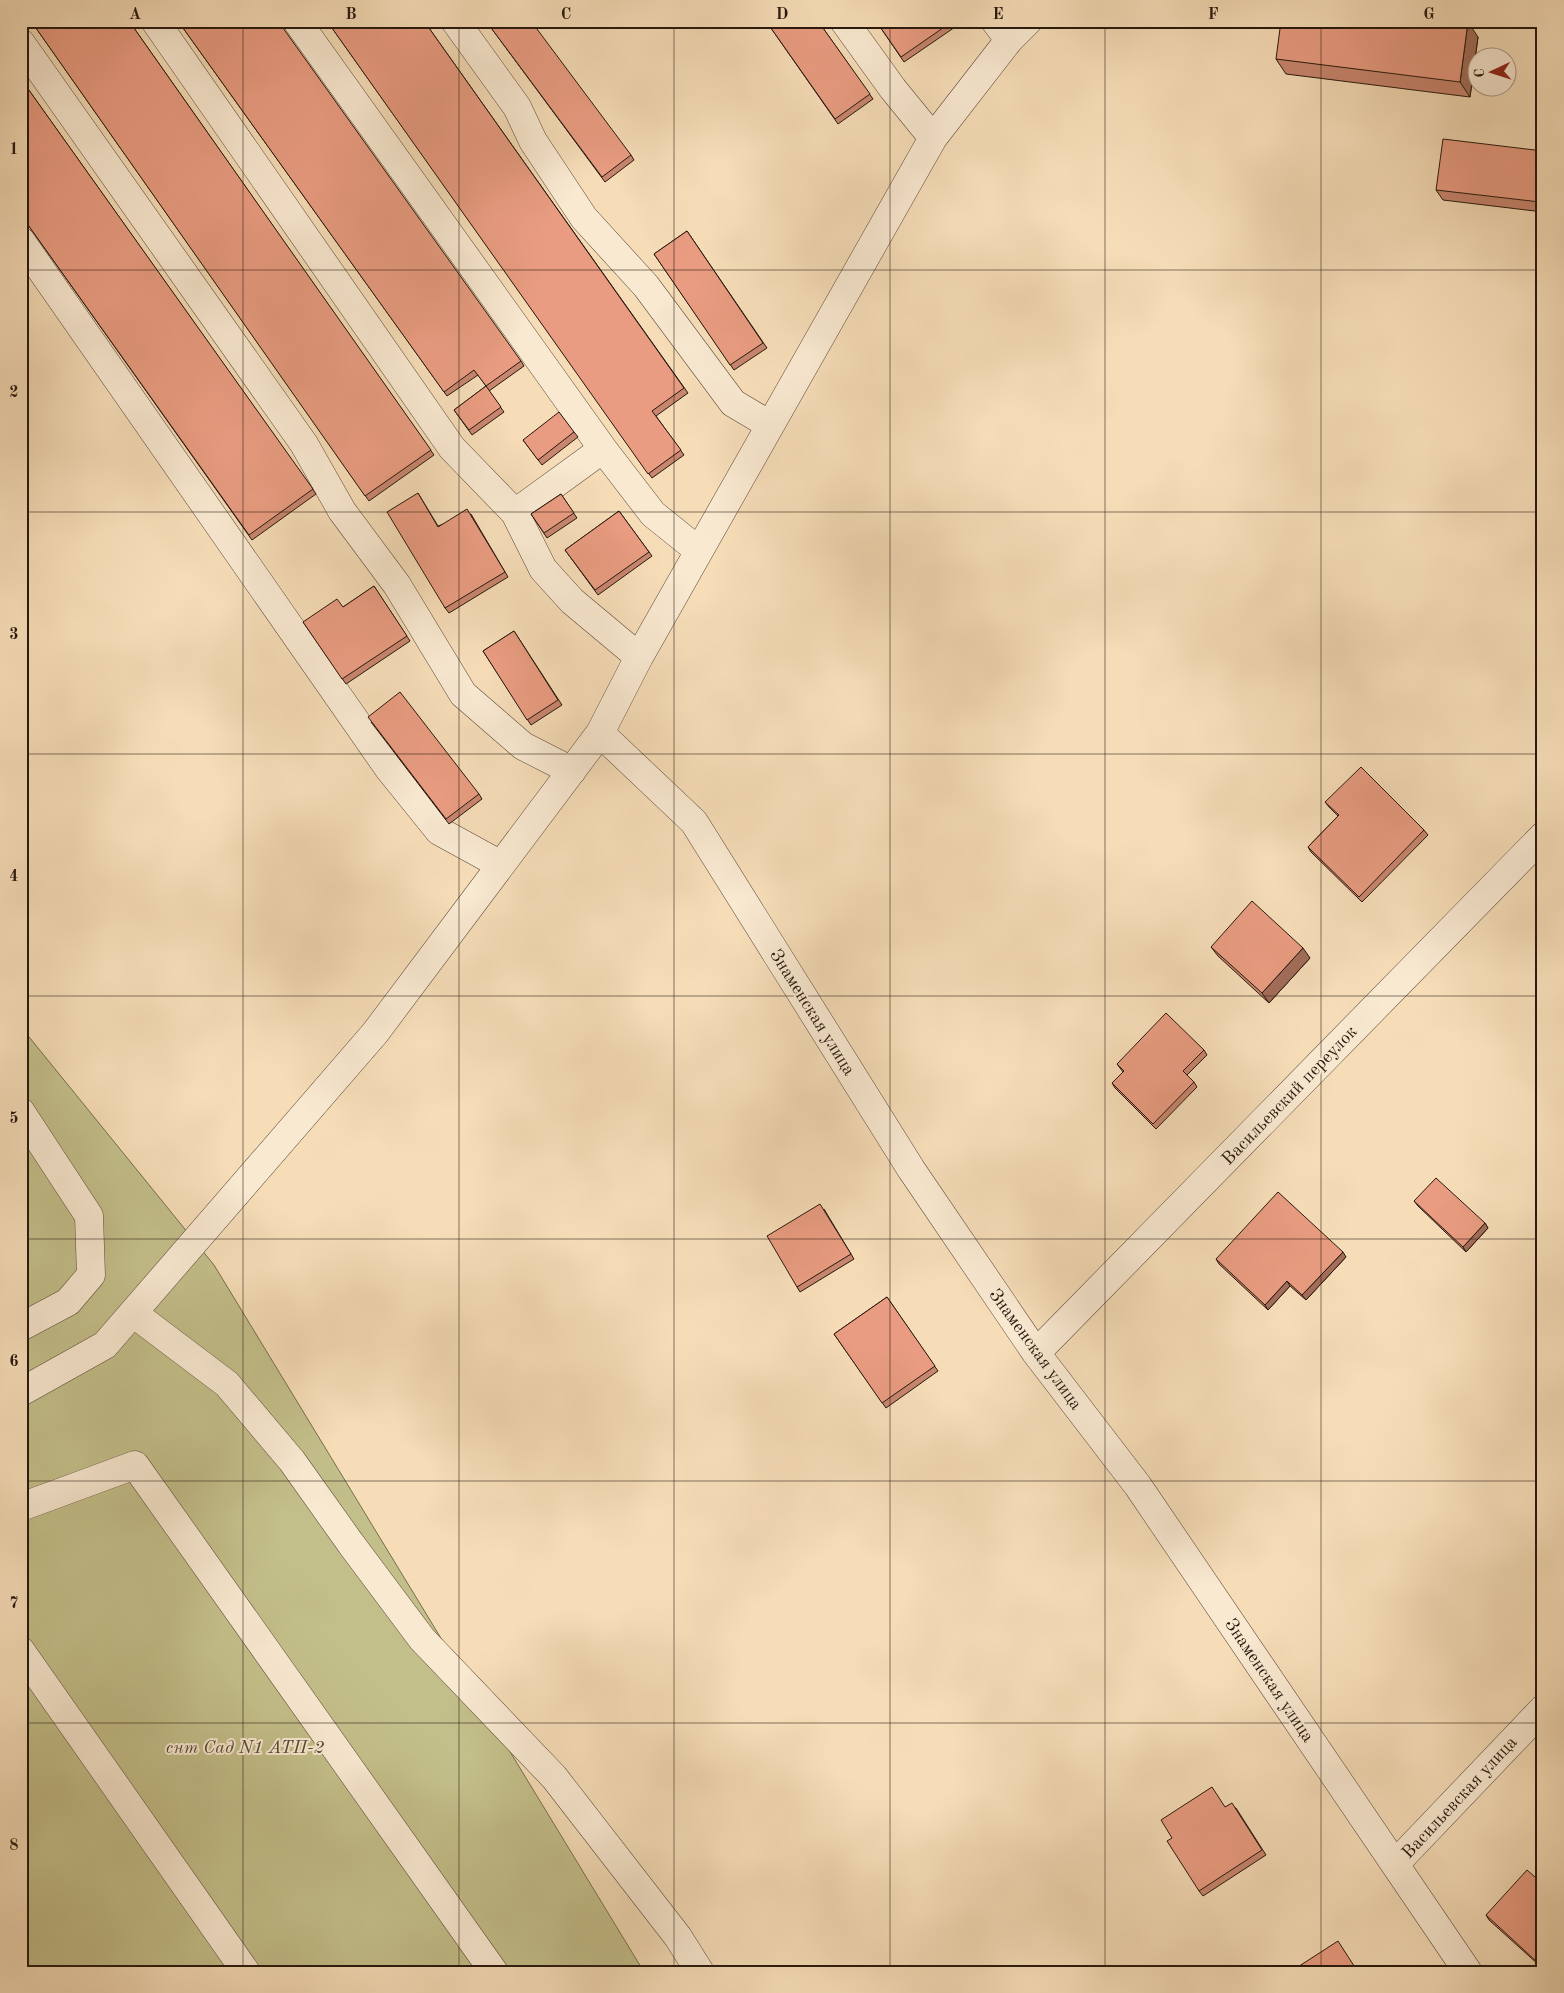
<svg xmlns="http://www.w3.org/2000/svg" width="1564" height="1993" font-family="'Old Standard TT',serif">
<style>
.green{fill:#c3bf8a;stroke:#756c4c}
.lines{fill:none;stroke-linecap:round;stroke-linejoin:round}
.minor-casing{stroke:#5b4938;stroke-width:29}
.minor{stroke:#f9e9d1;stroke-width:28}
.wall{fill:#c8866f;stroke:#27180e}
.shaded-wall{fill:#a36d5a;stroke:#27180e}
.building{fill:#e99c81;stroke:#27180e}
.grid{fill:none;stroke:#27180e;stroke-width:1;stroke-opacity:0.55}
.labels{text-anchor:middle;stroke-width:4;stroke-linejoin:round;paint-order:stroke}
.street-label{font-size:18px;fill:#27180e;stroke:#f9e9d1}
.park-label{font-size:18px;font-style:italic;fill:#564a33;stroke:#f9e9d1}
.neatline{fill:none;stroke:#27180e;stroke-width:2}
.grid-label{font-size:16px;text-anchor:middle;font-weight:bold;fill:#27180e}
</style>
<rect width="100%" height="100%" fill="#f6ddb8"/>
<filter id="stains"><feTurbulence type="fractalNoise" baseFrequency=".004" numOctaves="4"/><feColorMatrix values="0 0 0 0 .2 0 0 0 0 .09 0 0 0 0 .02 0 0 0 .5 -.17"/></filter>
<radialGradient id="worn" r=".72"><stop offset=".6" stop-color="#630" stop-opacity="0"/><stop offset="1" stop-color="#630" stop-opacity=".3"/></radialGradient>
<path class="green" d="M21,1027L214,1265L644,1972H21Z"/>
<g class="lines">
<g class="minor-casing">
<path id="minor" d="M155,21L452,448L515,513L543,569L572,601L639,657
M297,21L603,449L653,514L699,551
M455,21L517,107L533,141L584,218L646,286L733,403L770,425
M844,21L893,89L933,138
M995,21L1009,40
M21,43L304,444L342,511L397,585L463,694L523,746L572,771
M21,241L389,769L439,831L501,865
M515,513L603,449
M600,733L694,822L911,1169L1036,1353L1138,1486L1468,1972
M21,1112L89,1216L91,1275L68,1302L21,1327
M133,1313L227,1384L292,1461L351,1544L422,1639L554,1777L678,1937L700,1972
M1036,1353L1543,836
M21,1392L105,1345L375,1033L600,733L639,657L933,138L1009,40L1028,21
M21,1507L135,1465L494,1972
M21,1651L246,1972
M1395,1864L1543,1709"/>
</g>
<use href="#minor" class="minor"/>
</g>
<path class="wall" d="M31,21H129L434,455L369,501Z
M178,21L521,361L524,366L489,391L504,412L472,435L454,410L486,386L478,375L447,396Z
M327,21H424L688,393L656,416L684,455L652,478Z
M486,21L631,155L634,160L605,182Z
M766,21H818L873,99L838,124Z
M876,21H960L961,23L904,62Z
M1478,37L1470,97L1286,74L1276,59Z
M21,79L316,494L252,540L21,215Z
M1543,151V212L1443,200L1436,190Z
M687,231L767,348L734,370L654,254Z
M574,432L578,437L542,465L523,440Z
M418,493L438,526L471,514L508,577L449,613L445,608Z
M561,494L577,518L547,538L531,514Z
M619,511L652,556L598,595L565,550Z
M374,586L410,641L346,684L303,622L343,607Z
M514,631L562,705L531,725L483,651Z
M371,722L479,794L482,799L449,824Z
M1325,802L1424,830L1428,835L1362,902L1311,852L1308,847L1338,816L1329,807Z
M1211,947L1310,958L1269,1003L1218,956Z
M1204,1050L1207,1055L1187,1075L1194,1082L1197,1087L1156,1129L1115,1088L1112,1083L1123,1072L1117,1064Z
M1414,1201L1485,1223L1488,1228L1466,1252L1418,1206Z
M824,1209L854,1259L800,1292L797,1287Z
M1346,1257L1306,1300L1290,1286L1268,1310L1219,1264L1216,1259Z
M887,1297L938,1371L886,1408L834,1334Z
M1225,1807L1236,1808L1266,1855L1203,1896L1199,1891Z
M1543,1884V1963L1540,1966L1489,1920L1486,1915Z"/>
<path class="shaded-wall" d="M1468,22L1478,37L1470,97L1460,82Z
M1543,176V206L1540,202Z
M1303,948L1310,958L1269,1003L1262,993Z
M1485,1223L1488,1228L1466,1252L1463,1247Z
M1343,1252L1346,1257L1306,1300L1302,1295Z
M1287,1281L1290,1286L1268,1310L1265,1305Z
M1543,1954V1963L1540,1966L1536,1961Z"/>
<path class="building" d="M31,21H129L431,450L365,496Z
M178,21H278L521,361L486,386L474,370L444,392Z
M327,21H424L684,388L652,411L681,450L648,474Z
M486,21H531L631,155L602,177Z
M766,21H818L870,94L835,119Z
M876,21H953L901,57Z
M1281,21H1460L1468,22L1460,82L1276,59Z
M21,79L313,489L249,535L21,215Z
M1443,139L1543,151V176L1540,202L1436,190Z
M687,231L763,343L730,365L654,254Z
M486,386L501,407L469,430L454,410Z
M559,412L574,432L538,460L523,440Z
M418,493L438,527L467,509L505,572L445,608L387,512Z
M561,494L574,513L544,533L531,514Z
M619,511L649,552L595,590L565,550Z
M374,586L407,636L342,679L303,622L337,599L343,607Z
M514,631L558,700L527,720L483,651Z
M400,692L479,794L446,819L368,717Z
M1361,767L1424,830L1359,897L1308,847L1339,815L1325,802Z
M1252,901L1303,948L1262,993L1211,947Z
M1543,986V992L1539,989Z
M1166,1013L1204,1050L1183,1071L1194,1082L1153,1124L1112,1083L1124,1071L1117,1064Z
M1436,1178L1485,1223L1463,1247L1414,1201Z
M1278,1192L1343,1252L1302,1295L1287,1281L1265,1305L1216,1259Z
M820,1204L851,1254L797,1287L767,1236Z
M887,1297L935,1366L882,1403L834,1334Z
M1212,1787L1225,1807L1232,1803L1262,1850L1199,1891L1167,1841L1172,1838L1161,1820Z
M1527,1870L1543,1884V1954L1536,1961L1486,1915Z
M1338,1941L1358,1972H1290Z"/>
<path class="grid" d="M243,21V1972M459,21V1972M674,21V1972M890,21V1972M1105,21V1972M1321,21V1972M21,270H1543M21,512H1543M21,754H1543M21,996H1543M21,1239H1543M21,1481H1543M21,1723H1543"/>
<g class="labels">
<g class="street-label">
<text transform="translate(813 1012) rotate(58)" y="6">Знаменская улица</text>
<text transform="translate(1289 1095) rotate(-46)" y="6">Васильевский переулок</text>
<text transform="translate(1036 1349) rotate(54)" y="6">Знаменская улица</text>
<text transform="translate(1270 1680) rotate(56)" y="6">Знаменская улица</text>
<text transform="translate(1459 1797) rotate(-47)" y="6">Васильевская улица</text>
</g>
<g class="park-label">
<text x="245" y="1753">снт Сад N1 АТП-2</text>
</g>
</g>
<rect width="1564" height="1993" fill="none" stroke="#f6ddb8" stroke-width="55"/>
<g transform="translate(1492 72) rotate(266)"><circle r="24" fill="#f9e9d1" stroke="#a59583"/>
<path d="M0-4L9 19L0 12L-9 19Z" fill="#8f2418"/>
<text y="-8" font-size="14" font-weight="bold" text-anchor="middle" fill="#27180e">С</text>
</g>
<rect x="28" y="28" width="1508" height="1938" class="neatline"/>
<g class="grid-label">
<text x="135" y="19">A</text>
<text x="351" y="19">B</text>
<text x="566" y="19">C</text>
<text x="782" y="19">D</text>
<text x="998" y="19">E</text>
<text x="1213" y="19">F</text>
<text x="1429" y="19">G</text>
<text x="14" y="154">1</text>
<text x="14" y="397">2</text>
<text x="14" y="639">3</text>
<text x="14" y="881">4</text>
<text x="14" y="1123">5</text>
<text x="14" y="1366">6</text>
<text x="14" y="1608">7</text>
<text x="14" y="1850">8</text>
</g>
<rect width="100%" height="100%" filter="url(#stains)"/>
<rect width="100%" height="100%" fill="url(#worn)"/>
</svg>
